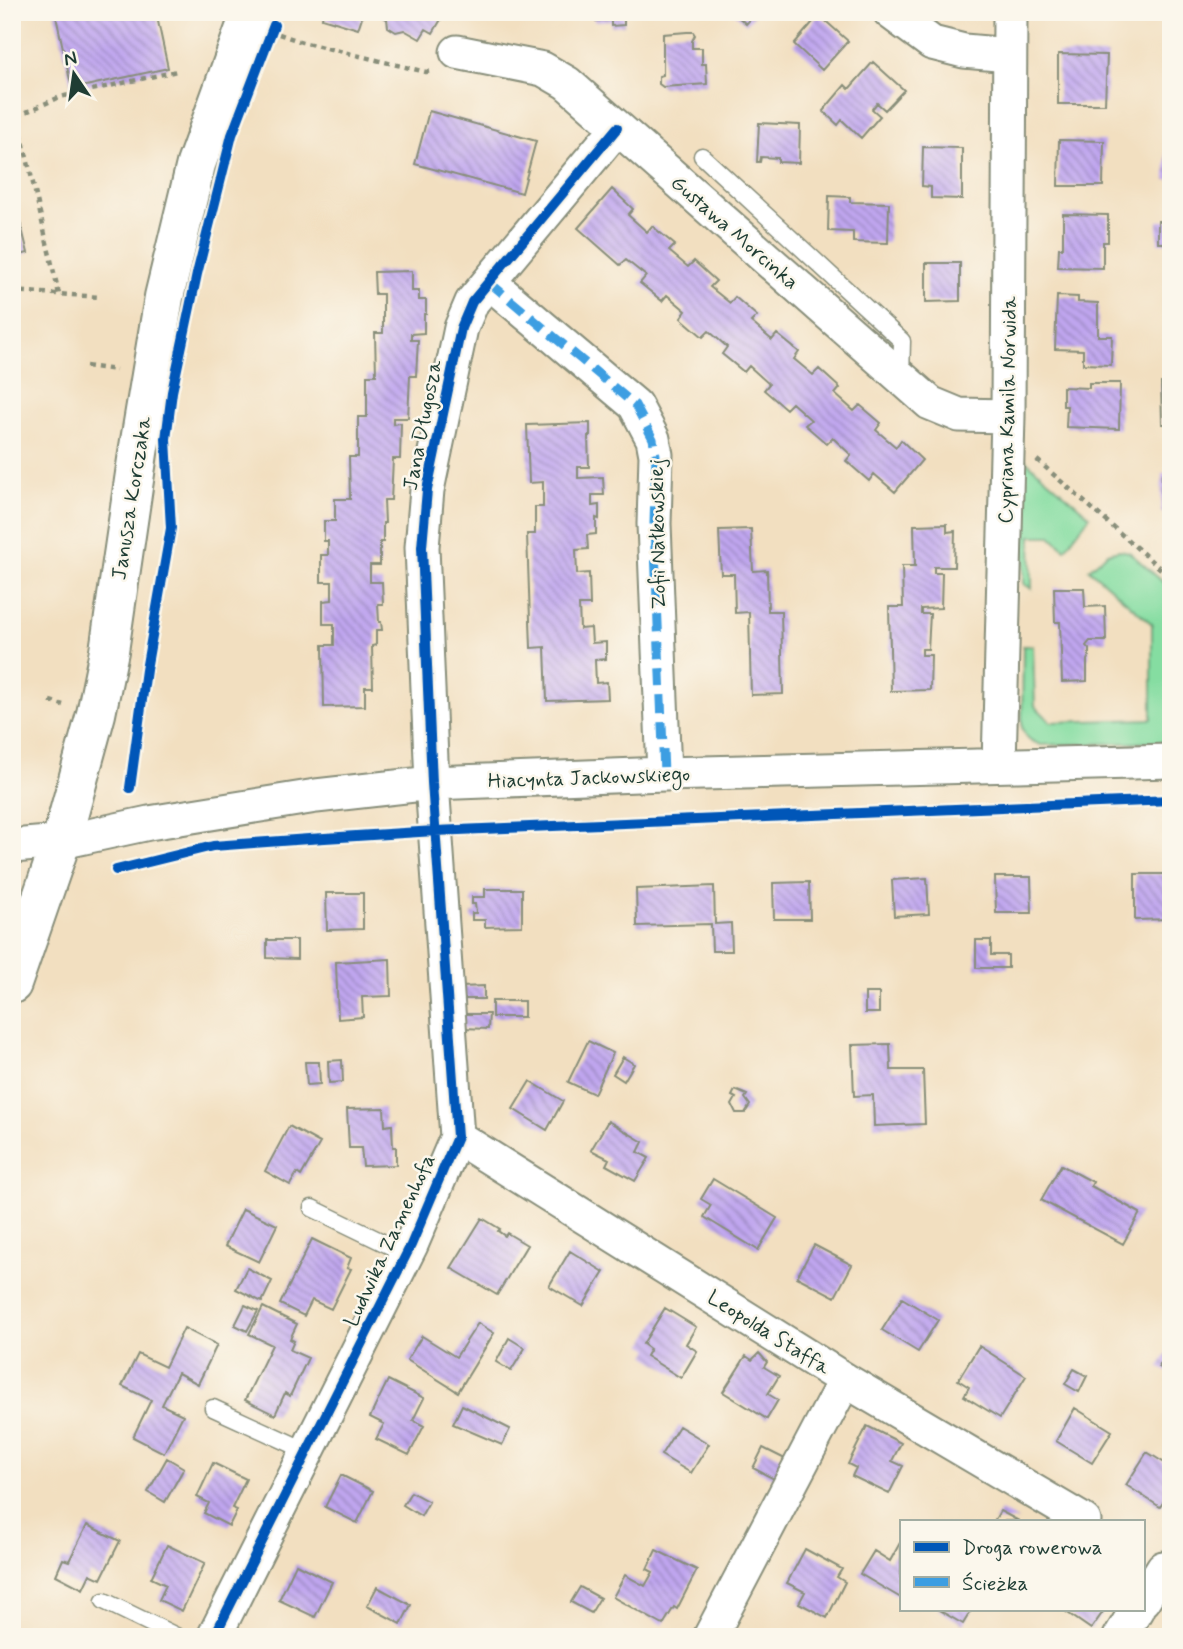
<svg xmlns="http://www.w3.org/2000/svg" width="1183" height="1649" font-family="Mynerve,sans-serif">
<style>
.green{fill:#85dda1;stroke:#528d6a;stroke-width:2}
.building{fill:url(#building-back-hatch)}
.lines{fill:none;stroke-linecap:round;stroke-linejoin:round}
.lane-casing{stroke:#888e7a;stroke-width:19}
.street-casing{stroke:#888e7a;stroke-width:37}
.secondary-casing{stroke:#888e7a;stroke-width:42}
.path{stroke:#888e7a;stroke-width:4.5;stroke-dasharray:5 5;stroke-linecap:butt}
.lane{stroke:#fff;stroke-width:16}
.street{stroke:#fff;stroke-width:33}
.secondary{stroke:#fff;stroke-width:38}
.quiet{stroke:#3c9ee2;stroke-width:9;stroke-dasharray:18 9;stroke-linecap:butt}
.cycleway-casing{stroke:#fbf7ec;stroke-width:15}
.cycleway{stroke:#0057b8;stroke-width:10}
.labels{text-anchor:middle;stroke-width:5;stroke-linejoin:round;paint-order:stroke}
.street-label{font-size:21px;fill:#1f3d34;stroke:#fbf7ec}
</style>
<defs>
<pattern id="building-back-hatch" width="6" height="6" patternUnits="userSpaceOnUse" patternTransform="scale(1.75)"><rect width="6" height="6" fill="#c0a6ef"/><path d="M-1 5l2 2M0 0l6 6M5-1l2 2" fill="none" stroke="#9b88c2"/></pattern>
</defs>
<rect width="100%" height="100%" fill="#fbf7ec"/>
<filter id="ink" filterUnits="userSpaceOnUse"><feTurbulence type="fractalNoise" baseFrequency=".0143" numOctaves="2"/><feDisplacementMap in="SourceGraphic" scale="14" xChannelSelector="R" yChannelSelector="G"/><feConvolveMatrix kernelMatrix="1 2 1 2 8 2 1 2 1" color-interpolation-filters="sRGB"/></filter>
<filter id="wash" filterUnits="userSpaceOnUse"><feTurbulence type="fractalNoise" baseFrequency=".00686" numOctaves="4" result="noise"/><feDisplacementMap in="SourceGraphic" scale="28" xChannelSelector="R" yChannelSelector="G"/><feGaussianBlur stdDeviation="1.57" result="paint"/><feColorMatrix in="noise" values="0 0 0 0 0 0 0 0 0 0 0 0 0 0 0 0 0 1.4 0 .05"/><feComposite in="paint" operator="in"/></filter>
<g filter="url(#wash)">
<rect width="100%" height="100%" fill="#f2dfc0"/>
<path class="green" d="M1025,460L1090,516L1065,549L1051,536H1031L1032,589L1024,584Z
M1119,550L1129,552L1171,589V742L1041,745C1030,741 1026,738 1022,728L1023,646H1033L1035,706L1051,722L1152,719V624L1089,569L1108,553Z"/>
<g id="blocks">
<path class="building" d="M55,12H156L168,68L72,89Z
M323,12H348L362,17L358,29L322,18Z
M383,12H437L443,16L433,33L426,29L420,39L404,30L396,32L388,27L387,19L381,16Z
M593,12H624V25L611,26V20L594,21Z
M733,12H757L746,24Z
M1064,12H1122V15H1091V20H1063Z
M819,15L848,41L822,70L794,44Z
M687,32H693L695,35L692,41V48H702V64H706L707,84L663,87L659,84V76L663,75V34Z
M1058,54L1107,55L1105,104H1058Z
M873,62L904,90L885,110L877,103L872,109L880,116L861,138L842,120L838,125L823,111L845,85L849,89Z
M1168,65H1171V105H1168Z
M429,111L536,141L522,193L415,164Z
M759,123L800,125L799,163L778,162V158L761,157L760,162H757Z
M1059,140L1104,141L1103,186H1058Z
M1166,140H1171V180H1166Z
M923,147L962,148V199L931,198V187L922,186Z
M12,189L28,253L12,257Z
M612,189L633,209L628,215L647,232L652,226L675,245L669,251L688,267L694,261L716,281L710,287L730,303L735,297L757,316L751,322L772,340L777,334L799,352L794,359L813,375L819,369L840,388L835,394L854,411L860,405L881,423L876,430L896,447L901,440L922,460L895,492L874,474L869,481L846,461L851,455L833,438L827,444L805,425L811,420L792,403L786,409L764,390L769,384L749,366L744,372L722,354L727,347L709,331L703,337L681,318L686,311L667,295L662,301L640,283L646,276L626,260L620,265L578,228Z
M829,196L850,197V202L889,203L888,243L853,242V232L828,231Z
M1063,214L1108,215V242H1103V268L1058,267L1059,248H1063Z
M1158,221H1171V243H1158Z
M926,263H960V301L926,302Z
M412,271V291H419V300H426V314H424V333L411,334V340H418L416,376H410L408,418H393V424L401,423L400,459H393L391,500H384L385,523H383V542H380V565H370V582H382L383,604H378L379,622H381L382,630H376V645L372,646L373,687H365V706L324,707L323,645H334V624H323V601L332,600V582H321V555H328V541H324V521H335V499H350L349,457H358V417H367V375H376L375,333H383V294H375L374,272Z
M1057,296L1078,297V302L1098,303V336H1112L1111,365L1083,364V350L1055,349Z
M1167,307H1171V327H1167Z
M1089,383H1120L1119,429L1066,427L1067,406H1063V387L1089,388Z
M1161,383H1171V424H1162Z
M590,423V436H588L589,467H578V478L603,477L604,495H592V506L599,505V519L596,518V534L587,535L588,549L576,550L577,574L589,573L590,605H579L580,629L591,628L592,643L606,642V659L595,660L596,683L607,682L608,699L547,701L545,647L531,648L527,534H535V507H543V482L529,483L527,425Z
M1162,474H1171V513H1161Z
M947,524V532L955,531L954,567H934V573H942L941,608L921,609V614H930L928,649H922V655H931L930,690L891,691L889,607H903L902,566H915L914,525Z
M751,529L753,571L767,570L768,611H781L783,694L751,695L749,612L735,613L734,574H721L719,530Z
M1054,588H1084L1085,607L1105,606L1106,641H1090L1086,646L1089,649V656L1087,660V681L1062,682L1060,622H1055Z
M1135,874H1171V919L1135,920Z
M995,877H1031L1032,913H996Z
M927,878L929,914L894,916L892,880Z
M809,882L810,919H774L773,883Z
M714,886L715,924L731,923L732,951H712L711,924L637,926L636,889Z
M485,889H522V926L485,927V920H472V913H476L475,904H472V897H485Z
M326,893H363V929L327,930Z
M267,940H297V959L267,958Z
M976,940H991V955H1008V968H976Z
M390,959L391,996L362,997L363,1017L338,1019L336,962Z
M484,986V999H461V987Z
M865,993H879V1013H865Z
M492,1001H524V1017H492Z
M463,1014H489L488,1029L463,1028Z
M588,1041L613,1053L594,1094L568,1082Z
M890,1044L891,1070H923L925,1124L874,1126L873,1095L854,1096L852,1045Z
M623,1057L634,1064L624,1081L613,1074Z
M342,1060L343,1082L329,1083L328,1061Z
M305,1062H319L320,1084L307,1085Z
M530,1081L563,1101L547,1130L513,1109Z
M735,1090L747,1095L745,1098L750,1105L745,1113H736L732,1105L736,1098L732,1096Z
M384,1108L385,1126L392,1125L393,1147H396V1165L363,1166L361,1148H349L347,1109Z
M608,1121L643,1142L638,1152L649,1158L635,1181L606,1165L609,1159L591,1150Z
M289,1126L320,1143L301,1176L297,1173L290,1185L265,1171Z
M1061,1165L1093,1182L1091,1186L1140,1213L1123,1244L1041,1200Z
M713,1179L777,1218L758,1250L704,1217L711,1205L701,1199Z
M243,1209L277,1225L259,1262L225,1246Z
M482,1218L500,1229L498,1231L505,1236L507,1233L527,1245L497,1295L451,1268Z
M312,1239L351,1258L347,1268L351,1269L331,1309L312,1300L304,1316L280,1304Z
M814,1245L852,1265L835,1297L797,1277Z
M570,1251L604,1272L583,1306L549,1286Z
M247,1268L272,1281L262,1302L236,1289Z
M902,1298L938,1320L918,1352L882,1330Z
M245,1305L258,1311L247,1331L235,1325Z
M263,1307L297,1324L290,1339L294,1341L290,1350L308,1358L290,1396L285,1393L275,1415L245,1400L272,1345L249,1334Z
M665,1308L696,1327L686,1344L697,1351L681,1378L646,1356L650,1349L643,1344Z
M478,1323L494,1333L458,1392L407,1360L422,1336L456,1357Z
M184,1328L217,1345L198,1384L178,1373L162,1405L183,1415L164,1453L133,1437L151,1400L122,1386L138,1354L165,1367Z
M509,1338L525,1348L511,1371L496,1362Z
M979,1346L1026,1376L1000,1418L964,1396L969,1387L958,1380Z
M1171,1347V1374L1159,1367Z
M759,1353L767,1362L764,1367L779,1376L768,1394L778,1400L767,1419L723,1392L746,1356L752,1360Z
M1074,1369L1087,1376L1079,1392L1065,1384Z
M388,1380L424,1398L413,1420L424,1426L409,1455L376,1439L384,1424L370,1417Z
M462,1405L510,1429L502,1445L453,1424Z
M1075,1408L1112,1431L1092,1463L1056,1441Z
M679,1426L709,1444L691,1473L661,1455Z
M867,1426L901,1443L892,1461L903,1466L889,1494L852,1476L856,1468L848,1464Z
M763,1448L791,1462L780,1482L753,1468Z
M1147,1452L1171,1467V1491L1160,1507L1126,1485Z
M167,1458L184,1468L165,1502L148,1492Z
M213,1463L246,1479L232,1508L237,1510L229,1526L204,1513L209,1503L197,1497Z
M341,1475L373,1491L357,1523L325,1507Z
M411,1492L429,1502L421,1516L403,1505Z
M1000,1511L1019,1521H994Z
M87,1525L120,1541L101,1579L90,1574L83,1589L56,1575L63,1559L69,1561Z
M901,1541V1598L860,1574L874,1551L890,1561Z
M167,1545L205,1563L182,1611L159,1600L166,1585L151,1578Z
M805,1549L842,1569L837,1577L845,1582L827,1618L799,1603L805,1592L787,1583Z
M656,1550L697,1570L677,1609L674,1607L663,1625L613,1597L625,1575L645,1586L653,1572L647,1569Z
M296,1564L332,1582L315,1617L279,1600Z
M377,1587L411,1605L401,1624L367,1606Z
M580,1587L600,1598L591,1613L571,1602Z
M937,1609H972L963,1624Z
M1062,1609H1105L1091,1629Z"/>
</g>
</g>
<g filter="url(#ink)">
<use href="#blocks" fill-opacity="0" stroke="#888e7a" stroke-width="2"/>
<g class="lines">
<g class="lane-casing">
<path id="lane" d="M702,156L902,341L901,377
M312,1208L407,1254
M213,1408L307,1451
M104,1601L178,1637"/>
</g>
<g class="street-casing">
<path id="street" d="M890,12L932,43L964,51L1009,55
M457,52L543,69L567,83L930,403L959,415L1008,416
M489,282L635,405L653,439L656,455L654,524L664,774
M999,765L1008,416L1010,12
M12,846L61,842L149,823L316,796L432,783L664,774L1171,761
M457,1137L845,1380L1084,1521
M1143,1600L1163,1568
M214,1637L411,1245L457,1137L432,783L422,547L427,490L461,328L472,302L617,128
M710,1637L845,1380
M1120,1637L1137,1609"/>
</g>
<g class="secondary-casing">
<path id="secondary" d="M12,984L61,842L96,714L109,651L138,453L164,297L196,164L251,12"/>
</g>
<path class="path" d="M279,34L302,42L426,72L433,71
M12,94L59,294
M17,116L60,97L177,71
M12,291L101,297
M86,366L116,370
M1037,460L1171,578
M50,701L63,705"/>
<use href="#lane" class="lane"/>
<use href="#street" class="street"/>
<use href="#secondary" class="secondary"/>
<path class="quiet" d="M489,282L635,405L653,439L656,455L654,524L664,774"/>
<g class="cycleway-casing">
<path id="cycleway" d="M130,788L146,670L171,528L166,439L172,392L197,274L232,135L274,25
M116,870L213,846L309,839L435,831L1171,800
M214,1637L411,1245L457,1137L432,783L422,547L427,490L461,328L472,302L617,128"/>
</g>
<use href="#cycleway" class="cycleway"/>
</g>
</g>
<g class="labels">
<g class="street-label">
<text transform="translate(735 232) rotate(41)" y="7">Gustawa Morcinka</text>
<text transform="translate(1007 410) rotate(-89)" y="7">Cypriana Kamila Norwida</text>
<text transform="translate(422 425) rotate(-79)" y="7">Jana Długosza</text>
<text transform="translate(131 498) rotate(-81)" y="7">Janusza Korczaka</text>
<text transform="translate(657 534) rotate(-91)" y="7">Zofii Nałkowskiej</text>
<text transform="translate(589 777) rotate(-2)" y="7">Hiacynta Jackowskiego</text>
<text transform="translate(389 1240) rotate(-65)" y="7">Ludwika Zamenhofa</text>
<text transform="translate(769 1332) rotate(32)" y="7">Leopolda Staffa</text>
</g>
</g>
<rect width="1183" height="1649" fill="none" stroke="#fbf7ec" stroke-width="42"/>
<rect x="900" y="1520" width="245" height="91" fill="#fbf7ec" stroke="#a3ada2" stroke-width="2"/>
<rect x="914" y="1542" width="35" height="10" fill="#0057b8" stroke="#a3ada2" stroke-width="2"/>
<text x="962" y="1554" font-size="21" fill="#1f3d34">Droga rowerowa</text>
<rect x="914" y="1577" width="35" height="10" fill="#3c9ee2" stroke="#a3ada2" stroke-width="2"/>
<text x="962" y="1590" font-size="21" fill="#1f3d34">Ścieżka</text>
<g transform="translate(74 74) rotate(347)" stroke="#fbf7ec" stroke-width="5" paint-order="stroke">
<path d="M0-5L12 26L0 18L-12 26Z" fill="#1f3d34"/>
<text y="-10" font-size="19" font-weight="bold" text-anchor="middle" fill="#1f3d34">N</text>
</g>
</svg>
